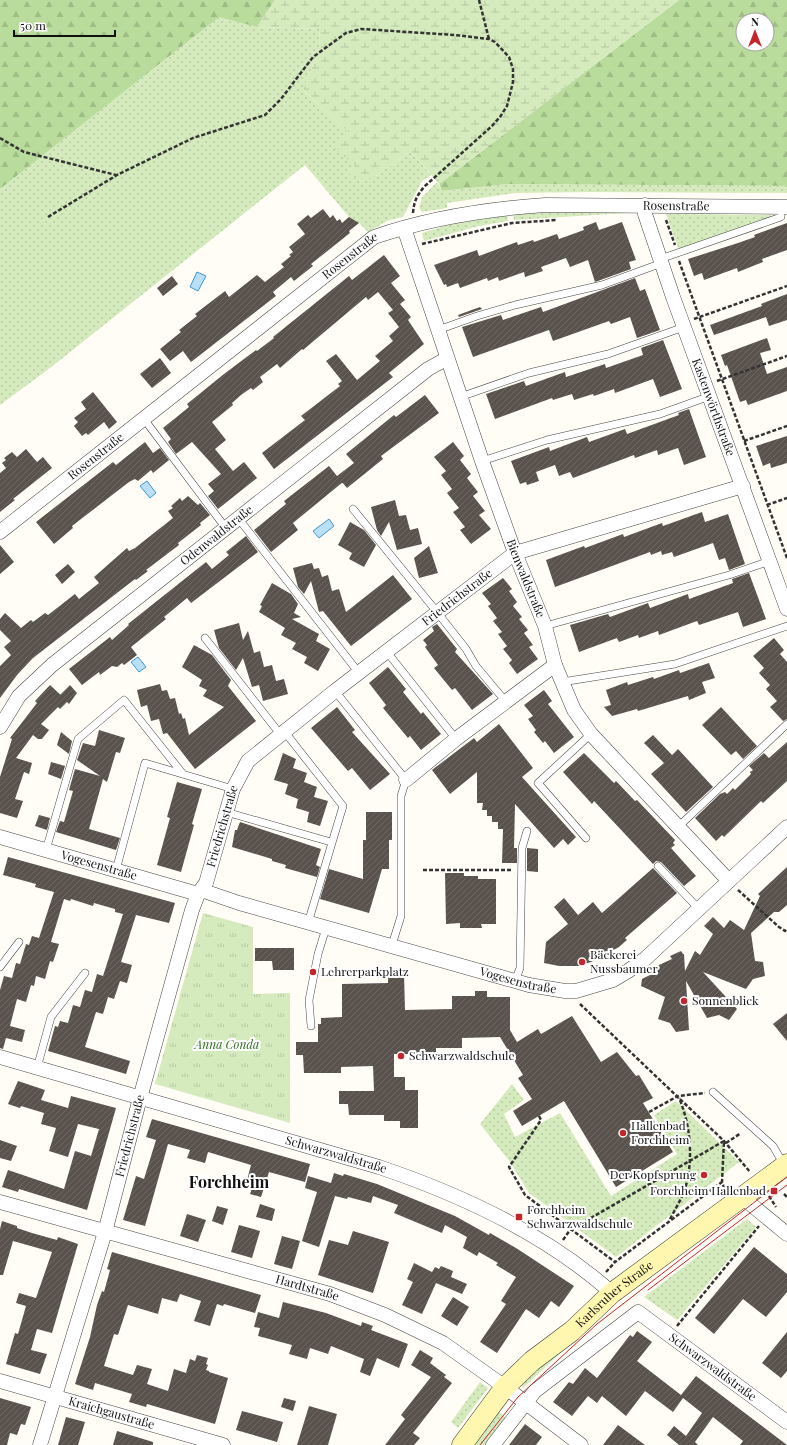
<svg xmlns="http://www.w3.org/2000/svg" width="787" height="1445" font-family="'Playfair Display',serif">
<style>
.grass{fill:url(#grass-dots)}
.forest{fill:url(#forest-firs);fill-rule:evenodd}
.wetland{fill:url(#wetland-marsh)}
.park{fill:url(#park-tufts)}
.water{fill:#b9e0f7;stroke:#3f96cf}
.building{fill:url(#building-hatch)}
.lines{fill:none;stroke-linecap:round;stroke-linejoin:round}
.lane-casing{stroke:#444;stroke-width:8}
.street-casing{stroke:#444;stroke-width:15}
.secondary-casing{stroke:#333;stroke-width:21}
.path{stroke:#333;stroke-width:2.5;stroke-dasharray:4 2;stroke-linecap:butt}
.lane{stroke:#fff;stroke-width:7}
.street{stroke:#fff;stroke-width:14}
.secondary{stroke:#fff6b0;stroke-width:20}
.tram{stroke:#c4262e;stroke-width:1}
.poi-dot{fill:#c4262e;stroke:#fff;stroke-width:1.5}
.labels{text-anchor:middle;stroke-width:4;stroke-linejoin:round;paint-order:stroke}
.street-label{font-size:12px;fill:#111;stroke:#fff}
.poi-label{font-size:12px;fill:#111;stroke:#fff;text-anchor:start}
.park-label{font-size:12px;font-style:italic;fill:#2f6b1f;stroke:#fff}
.district-label{font-size:16px;font-weight:bold;fill:#111;stroke:#fff}
</style>
<defs>
<pattern id="grass-dots" width="8" height="8" patternUnits="userSpaceOnUse"><rect width="8" height="8" fill="#d5ebbd"/><path d="M2 2h.1M6 6h.1" fill="none" stroke="#b6c8a1" stroke-width="1.8" stroke-linecap="round"/></pattern>
<pattern id="forest-firs" width="22" height="20" patternUnits="userSpaceOnUse"><rect width="22" height="20" fill="#b9dc9c"/><path d="M5 1l3.5 6h-7zM16 11l3.5 6h-7z" fill="#9ebc85"/></pattern>
<pattern id="wetland-marsh" width="20" height="14" patternUnits="userSpaceOnUse"><rect width="20" height="14" fill="#d5ebbd"/><path d="M1 5h8M5 5V1M11 12h8M15 12V8" fill="none" stroke="#b6c8a1"/></pattern>
<pattern id="park-tufts" width="24" height="20" patternUnits="userSpaceOnUse"><rect width="24" height="20" fill="#d5ebbd"/><path d="M3 7l-1-3M5 7V3M7 7l1-3M15 17l-1-3M17 17v-4M19 17l1-3" fill="none" stroke="#b6c8a1"/></pattern>
<pattern id="building-hatch" width="6" height="6" patternUnits="userSpaceOnUse"><rect width="6" height="6" fill="#5a524d"/><path d="M-1 1l2-2M0 6l6-6M5 7l2-2" fill="none" stroke="#6d6662"/></pattern>
</defs>
<rect width="100%" height="100%" fill="#fffdf5"/>
<path class="grass" d="M219,16L257,27L319,29L320,46L303,90L348,132L355,165L348,172L373,178L411,151L431,175L422,181L403,217L389,220L368,232L359,223L349,217L305,165L50,368L0,405V189Z
M437,182L442,191L508,184L787,186V193L589,192L515,193L447,203V208L422,212L419,208L422,197Z
M626,211V213L514,220L513,213Z
M507,214L508,221L479,226L424,241L422,233L451,224Z
M666,214L771,215V218L679,250Z
M512,1084L524,1100L504,1114L515,1137L560,1113L611,1196L677,1154L654,1115L676,1101L739,1162L616,1257L529,1193L510,1162L480,1124Z
M747,1219L756,1227L677,1320L644,1297Z
M611,1306L523,1388L522,1382Z
M480,1382L488,1388L458,1428L451,1422Z
M496,1409L507,1419L488,1445H469Z"/>
<path class="forest" d="M0,0H275L257,27L219,17L0,189Z
M679,0H787V186L508,184L442,191L439,184ZM743,20H767V44H743Z"/>
<path class="wetland" d="M275,0H679L439,184L411,151L373,178L354,179L348,172L355,165L331,146L348,132L303,90L320,46L319,29L257,27Z"/>
<path class="park" d="M203,913L253,927V994L290,993V1123L155,1084Z"/>
<path class="water" d="M197,272L206,276L198,291L190,287Z
M147,481L156,493L150,498L140,486Z
M329,519L334,526L319,538L313,531Z
M138,657L146,667L139,672L131,662Z"/>
<path class="building" d="M323,209L330,218L333,215L337,221L340,219L342,223L349,217L359,223L349,231L350,233L311,264L313,266L294,281L291,277L273,292L276,296L191,362L183,351L170,361L160,349L181,332L179,330L197,316L195,314L225,291L229,297L257,275L265,282L284,267L281,264L291,256L289,255L293,252L289,247L305,234L297,224L308,215L311,218Z
M596,222L599,230L622,222L636,260L629,262L631,269L595,282L588,260L570,267L566,258L541,267L543,271L525,277L524,272L499,281L498,277L488,281L487,278L460,288L458,283L447,287L446,284L444,285L434,265L477,250L479,256L517,242L518,245L533,240L534,242L557,234L559,239L584,230L583,227Z
M787,223V250L762,259L763,262L738,272L737,268L704,280L702,273L694,276L688,259L738,243L755,237L754,235Z
M384,255L400,276L391,283L405,300L400,304L411,317L408,320L424,344L389,373L393,377L274,469L262,453L305,420L301,416L340,386L338,384L342,381L326,361L336,354L357,380L380,361L375,356L393,341L389,336L399,327L388,313L393,310L378,292L368,300L366,297L303,350L302,349L280,368L277,364L260,377L263,382L253,390L251,388L241,395L232,403L233,405L212,422L226,440L215,449L233,471L244,462L257,478L218,509L208,496L214,491L208,484L221,474L192,442L176,454L168,442L171,439L163,428L189,407L187,404L224,374L256,350L257,351L274,338L273,337L349,276L352,280Z
M172,276L178,284L163,296L157,288Z
M635,278L640,291L645,289L660,330L637,338L630,317L611,324L609,321L553,341L549,330L473,357L462,327L501,315L503,320L541,307L543,312Z
M787,294V320L769,326L766,317L714,335L710,325L762,306L761,304Z
M480,307L482,309L459,317L458,315Z
M767,338L771,350L760,353L767,374L787,367V391L748,405L746,400L740,402L727,365L725,366L721,355Z
M663,340L682,389L660,397L653,379L615,393L614,389L594,396L593,394L574,400L572,394L553,400L552,398L495,419L486,394L524,381L526,386L565,372L566,377L605,364L606,368L643,355L641,348Z
M160,358L171,373L152,388L140,374Z
M93,392L117,422L109,429L104,422L88,435L86,433L82,436L74,426L78,422L74,418L86,409L81,402Z
M425,395L439,413L381,456L383,459L347,488L341,481L343,482L293,523L298,530L271,552L254,530L286,504L284,501L329,466L337,476L354,463L346,454L394,415L396,417Z
M689,409L706,457L684,465L678,448L658,455L657,450L635,458L634,455L573,478L570,472L559,476L555,465L536,472L539,481L527,485L526,482L520,484L511,461L549,447L550,451L587,437L589,442L625,429L627,434L679,415L678,413Z
M787,436V463L771,468L770,463L763,466L756,446Z
M145,442L153,453L160,448L169,460L153,473L151,470L138,481L135,479L129,482L72,526L73,528L54,544L36,522L113,462L116,465Z
M453,442L464,456L460,460L471,474L467,478L478,492L473,496L485,511L479,515L491,529L471,544L460,530L465,527L453,512L459,508L447,493L452,489L441,475L446,471L434,457Z
M26,449L37,462L43,457L52,468L13,499L15,500L0,512V473L6,468L2,463L6,460L4,458L12,452L17,457Z
M188,496L198,505L200,503L210,515L200,523L201,525L178,543L179,545L146,570L148,571L136,580L135,579L33,658L17,675L0,698V666L11,655L4,647L11,641L0,630V619L5,613L21,628L31,620L33,622L45,613L48,615L75,594L79,599L99,583L94,577L127,548L129,551L135,548L173,518L168,511L173,508L171,506L180,498L182,501Z
M395,500L399,516L406,515L410,530L418,528L422,544L397,550L389,522L381,536L377,530L371,507Z
M702,512L705,522L728,514L745,564L729,570L725,558L719,560L713,543L674,557L672,552L662,555L661,551L651,555L650,552L555,587L546,560L584,546L585,548L623,534L624,537L662,523L663,526Z
M350,522L364,530L376,545L364,567L349,559L352,553L338,545Z
M246,536L258,552L191,603L187,598L164,617L166,619L131,647L137,655L124,665L122,663L117,667L112,666L100,675L99,672L82,685L69,669L110,637L112,640L129,625L128,624L206,562L212,569L229,555L226,552Z
M0,545L14,562L0,574Z
M429,546L438,573L419,578L414,558Z
M312,563L314,569L319,568L322,577L328,575L332,591L339,589L346,612L393,575L412,599L351,646L323,611L319,612L311,581L304,594L298,587L293,568Z
M68,564L75,572L62,584L55,575Z
M749,573L766,619L743,627L738,612L699,625L697,621L659,635L658,631L639,638L638,635L619,642L617,638L579,652L570,625L608,614L610,617L648,603L650,608L688,594L689,599L733,583L732,579Z
M503,578L512,589L509,591L517,602L513,606L522,617L519,619L528,630L524,633L533,645L529,647L538,659L517,674L509,663L512,660L503,649L507,646L498,634L502,632L493,621L497,618L488,606L491,604L482,593Z
M272,583L291,594L298,604L294,613L301,617L292,619L319,634L316,641L330,649L318,671L304,663L307,657L292,649L296,643L281,635L285,628L259,612L262,606L260,605Z
M239,623L243,640L248,631L254,653L260,651L264,667L272,665L276,681L284,679L288,694L263,701L259,685L252,687L243,658L236,670L219,648L214,630Z
M437,624L457,649L455,652L493,694L472,710L455,688L452,690L434,668L438,665L425,647L427,645L423,640L434,631L432,627Z
M774,638L784,650L780,654L787,662V719L783,721L770,707L777,701L766,689L770,685L759,673L764,668L753,656Z
M194,645L212,655L231,680L228,686L256,721L195,769L167,733L163,734L159,719L151,721L147,705L141,707L137,690L160,684L162,691L167,690L170,699L175,698L179,714L181,713L183,719L185,718L189,735L224,707L203,696L207,690L199,686L202,680L182,667Z
M709,663L715,678L702,682L706,693L689,700L688,696L638,711L637,709L612,716L604,707L611,705L606,690L627,682L628,685L653,677L654,679L679,670L680,673Z
M388,667L406,689L403,692L421,714L423,712L441,734L421,750L410,736L408,738L383,708L386,705L369,683Z
M50,685L65,699L60,695L70,685L77,693L69,704L67,702L60,709L58,707L41,724L49,730L42,739H38L33,735L16,758L32,763L29,774L24,772L15,799L23,801L17,818L0,813V777L12,739L10,738L37,703L35,701Z
M544,690L552,701L548,704L574,737L554,753L545,741L543,743L534,732L536,730L528,719L533,716L524,705Z
M337,707L355,730L352,732L390,774L370,790L352,768L348,771L311,728Z
M721,707L757,746L743,759L736,751L731,755L702,725Z
M499,724L533,768L522,777L576,837L568,845L563,839L554,848L515,804L514,848H517V863H502L503,829H498V822H492V816H487V810H482L483,803H477V772L450,794L432,770L474,738L477,742Z
M99,730L125,738L120,753L116,752L107,782L103,779L89,829L120,838L116,850L56,832L60,821L64,822L73,791L69,790L75,769L100,776L77,760L83,743L95,746Z
M61,732L72,741L69,754L57,745Z
M653,735L672,755L678,749L713,787L686,812L651,774L664,763L644,743Z
M787,742V781L763,803L761,801L724,837L722,835L716,841L695,818L720,794L725,792L727,794L733,788L735,790L751,774L750,772L753,770L749,766L764,753L769,758Z
M283,753L296,759L293,768L307,773L304,782L317,787L314,797L328,801L320,826L307,822L309,812L296,808L298,799L285,794L288,784L274,780Z
M584,753L614,783L616,781L635,801L637,800L675,840L673,843L675,845L671,848L696,876L684,886L661,862L656,861L653,864L594,801L592,804L563,772Z
M51,762L65,766L61,779L48,774Z
M177,782L202,789L192,824L194,825L181,872L157,865L170,818L167,817Z
M366,812H392V840H389V869H382L369,913L320,899L329,869L363,879V840H366Z
M39,815L50,818L47,830L35,826Z
M240,822L321,849L316,865L320,867L317,877L285,868L286,865L272,861V859L232,847L235,830H237Z
M527,848L538,849V872L527,871Z
M8,857L175,903L169,923L136,915L121,962L132,965L127,983L120,981L114,999L108,997L103,1014L96,1012L85,1047L130,1061L126,1074L48,1051L55,1026L58,1027L60,1021L68,1023L73,1005L80,1007L85,990L92,992L97,974L103,976L123,914L115,912V909L94,903L93,906L71,899L70,901L64,899L51,942L59,944L53,962L50,961L45,979L36,976L34,986L31,985L26,1002L17,999L10,1026L25,1030L22,1042L6,1038L3,1049L0,1048V990L4,976L12,978L16,963L20,964L26,944L29,945L32,936L39,938L54,892L35,887L36,884L3,875Z
M787,867V905L779,912H774L751,933L755,961L763,962L765,976L753,979L746,989L703,972L737,1009L729,1020L719,1015L707,1018L686,981L689,1030L676,1032L670,1023L658,1019L665,997L641,986L642,979L654,973L659,965L672,959L670,956L681,951L683,954H684L685,971L695,951L700,955L713,934L704,926L713,917L724,928L730,920L744,930L760,896L758,894Z
M653,868L677,893L625,938L627,940L619,947L591,962L578,966H559L544,963L546,942L568,924L554,907L564,898L578,915L593,902L602,913Z
M445,873H464V876H478V879H496V924H481L482,928H460V923L446,924Z
M255,948H294V970H273L272,961H255Z
M388,974H404L405,1010L452,1009V996H475V991H487V997H510V1030L517,1042L538,1029L541,1034L572,1016L601,1062L617,1052L636,1076L639,1075L653,1098L643,1103L673,1152L616,1187L564,1101L522,1126L513,1111L532,1099L518,1078L523,1075L500,1037L462,1038V1048H436V1054H394V1077H405V1090H418V1128H400V1121H384V1115H349L348,1104H339V1091H374L373,1066L341,1067V1073H304L303,1055H296V1042H318V1024H321V1018L342,1017V984L388,983Z
M787,1013V1041L773,1024Z
M18,1081L45,1090L41,1100L68,1108L71,1096L116,1108L87,1210L19,1189L18,1192L2,1187L8,1170L64,1189L75,1151L91,1156L99,1129L78,1124L68,1157L49,1151L56,1128L41,1124L44,1113L21,1106L20,1108L8,1104Z
M152,1119L310,1164L305,1182L269,1172L261,1197L250,1194L253,1186L246,1184L251,1165L208,1152L205,1163L187,1158L190,1150L168,1144L145,1226L123,1220L136,1176L144,1179L156,1140L146,1137Z
M0,1140L17,1146L11,1161L0,1158Z
M334,1173L343,1176L344,1174L377,1184L455,1216L489,1235L490,1233L516,1248L574,1286L559,1307L551,1301L539,1318L526,1309L497,1353L480,1342L506,1304L501,1301L516,1277L496,1265L498,1263L479,1252L477,1256L463,1248L467,1237L445,1225L442,1233L394,1213L398,1205L373,1196L371,1203L348,1197L347,1199L335,1196L319,1247L302,1241L317,1192L305,1188L308,1176L331,1183Z
M260,1204L275,1209L272,1221L256,1217Z
M217,1206L228,1209L223,1225L212,1221Z
M187,1214L206,1220L198,1242L180,1236Z
M2,1221L17,1226V1228L32,1233L57,1240L58,1237L78,1244L52,1333L37,1329L31,1350L47,1354L40,1374L6,1364L15,1333L18,1334L26,1306L16,1303L19,1293L36,1298L52,1252L13,1241L3,1275H0V1229Z
M239,1225L260,1231L252,1258L231,1252Z
M353,1231L389,1242L373,1293L318,1275L329,1240L348,1245Z
M282,1236L300,1241L292,1269L274,1264Z
M754,1247L787,1274V1292L766,1317L743,1299L714,1334L695,1318Z
M112,1252L261,1295L255,1313L224,1304L223,1306L217,1304L210,1326L194,1321L201,1301L180,1294L177,1302L162,1298L158,1314L128,1305L118,1335L114,1334L104,1366L133,1375L137,1365L152,1369L147,1384L168,1391L174,1369L186,1373L190,1359L195,1361L197,1355L208,1358L206,1364L208,1365L206,1370L209,1371V1372L228,1378L215,1424L147,1404L146,1407L129,1402L132,1394L95,1383L93,1390L75,1384L90,1337L97,1305L102,1291L104,1292L110,1270L107,1269Z
M414,1263L432,1272L435,1267L439,1269L441,1266L453,1271L451,1277L467,1284L462,1294L436,1283L422,1314L402,1305L413,1282L407,1279Z
M453,1297L469,1307L457,1326L441,1316Z
M283,1302L326,1313L361,1326L362,1322L373,1326L371,1330L408,1344L399,1368L377,1358L370,1376L360,1372L364,1359L331,1346L328,1354L310,1348L307,1359L289,1354L292,1345L258,1336L260,1328L254,1327L258,1312L279,1318Z
M637,1331L652,1342L637,1361L681,1395L696,1376L787,1445H740L743,1441L713,1417L695,1442L698,1445H679L667,1435L674,1426L686,1436L702,1413L683,1398L673,1412L645,1391L626,1416L602,1396L597,1403L588,1396L572,1416L553,1402L569,1382L573,1384L585,1368L597,1378L630,1335L633,1337Z
M787,1332V1371L781,1378L762,1363Z
M420,1350L433,1358L430,1363L446,1375L444,1377L452,1383L413,1433L420,1438L414,1445H385L405,1419L401,1415L431,1377L411,1365Z
M0,1398L31,1407L25,1425L21,1424L17,1435L10,1433L7,1445H0Z
M284,1398L296,1401L293,1411L281,1407Z
M309,1406L337,1414L328,1445H297Z
M242,1411L283,1422L277,1442L236,1430Z
M66,1417L85,1422L78,1445H58Z
M525,1424L542,1437L536,1445H509Z
M618,1425L645,1445H603Z
M117,1431L153,1442V1445H113Z"/>
<g class="lines">
<g class="lane-casing">
<path id="lane" d="M660,259L781,217V207
M438,330L477,316L515,305L602,285L662,263
M460,397L529,373L608,354L684,327
M144,419L225,527
M482,461L547,440L660,414L710,396
M353,509L437,612L466,649L476,666L506,702
M238,518L359,673
M545,626L729,575L770,561
M205,638L280,734
M387,652L456,739
M562,682L675,664L787,626
M335,691L406,780L401,796V916L392,945
M284,731L343,806L308,923
M226,812L331,842
M678,827L787,724
M586,838L538,783L591,734
M46,850L78,739L124,700L183,774
M658,866L699,909
M116,870L145,763L233,789
M0,967L19,942
M515,981L520,968L522,848L527,831
M311,1026L309,1000L318,954L326,928
M37,1068L51,1017L85,973
M713,1092L773,1146L784,1165"/>
</g>
<g class="street-casing">
<g id="street">
<path id="s1" d="M645,205V214L673,297L787,609"/>
<path id="s2" d="M404,228L482,461L515,553L545,626L555,665L574,710L591,734L729,881"/>
<path id="s3" d="M0,532L374,237C429,218 487,209 545,205L787,207"/>
<path id="s4" d="M0,727L19,696L52,665L428,369L446,359"/>
<path d="M406,780L456,739L555,665"/>
<path id="s5" d="M0,837L198,894"/>
<path id="s6" d="M201,890L239,903L529,985L565,991H576L613,980L628,971L645,959L787,827"/>
<path id="s7" d="M0,1057L379,1167C462,1195 546,1234 612,1293"/>
<path d="M742,1197L787,1234"/>
<path id="s8" d="M0,1202L330,1294L385,1315L443,1343L505,1387L581,1445"/>
<path id="s9" d="M0,1381L223,1445"/>
<path id="s10" d="M40,1445L105,1232L140,1098L192,910L198,894L206,883L233,789L248,761L335,691L515,553L743,486"/>
<path id="s11" d="M493,1445L535,1391L638,1312L787,1422"/>
</g>
</g>
<g class="secondary-casing">
<g id="secondary">
<path id="s12" d="M462,1445L505,1387L532,1361L572,1331L612,1293L787,1164"/>
</g>
</g>
<path class="path" d="M479,0L489,39
M0,138L24,152L116,175
M48,217L117,175L193,138L265,115L281,99L313,57L346,33L361,29L455,35L489,39L495,42L509,57L513,69V82L507,106L500,117L492,126L425,186C417,195 414,201 413,213
M666,220L675,245
M422,244L512,223L557,220
M679,261L787,558
M694,319L787,286
M717,381L787,356
M744,441L787,426
M767,505L787,498
M423,870H512
M738,890L779,927L785,931L787,929
M580,1004L724,1141L750,1172
M649,1112L678,1096L705,1093
M539,1116L541,1120L509,1167L525,1195L615,1262L722,1182
M726,1143L741,1133
M784,1194L787,1197
M769,1196L776,1207
M670,1219C675,1210 680,1201 684,1192C694,1163 691,1125 679,1098
M563,1240L570,1230L724,1141L722,1182L725,1190
M606,1272L615,1262
M677,1326L759,1226"/>
<use href="#lane" class="lane"/>
<use href="#street" class="street"/>
<use href="#secondary" class="secondary"/>
<path class="tram" d="M648,1290L787,1185
M480,1445L518,1397L597,1324L787,1177"/>
</g>
<g class="poi-dot">
<circle cx="582" cy="962" r="4"/>
<circle cx="313" cy="972" r="4"/>
<circle cx="684" cy="1001" r="4"/>
<circle cx="401" cy="1056" r="4"/>
<circle cx="623" cy="1133" r="4"/>
<circle cx="704" cy="1175" r="4"/>
<rect x="770" y="1187" width="8" height="8" rx="2"/>
<rect x="515" y="1213" width="8" height="8" rx="2"/>
</g>
<g class="labels">
<g class="street-label">
<text dy="4" stroke="none"><textPath href="#s3" startOffset="782">Rosenstraße</textPath></text>
<text dy="4" stroke="none"><textPath href="#s3" startOffset="446">Rosenstraße</textPath></text>
<text dy="4" stroke="none"><textPath href="#s1" startOffset="214">Kastenwörthstraße</textPath></text>
<text dy="4" stroke="none"><textPath href="#s3" startOffset="122">Rosenstraße</textPath></text>
<text dy="4" stroke="none"><textPath href="#s4" startOffset="291">Odenwaldstraße</textPath></text>
<text dy="4" stroke="none"><textPath href="#s2" startOffset="371">Bienwaldstraße</textPath></text>
<text dy="4" stroke="none"><textPath href="#s10" startOffset="982">Friedrichstraße</textPath></text>
<text dy="4" stroke="none"><textPath href="#s10" startOffset="646">Friedrichstraße</textPath></text>
<text dy="4" stroke="none"><textPath href="#s5" startOffset="103">Vogesenstraße</textPath></text>
<text dy="4" stroke="none"><textPath href="#s6" startOffset="330">Vogesenstraße</textPath></text>
<text dy="4" stroke="none"><textPath href="#s10" startOffset="322">Friedrichstraße</textPath></text>
<text dy="4" stroke="none"><textPath href="#s7" startOffset="350">Schwarzwaldstraße</textPath></text>
<text dy="4" stroke="none"><textPath href="#s8" startOffset="319">Hardtstraße</textPath></text>
<text dy="4" stroke="none"><textPath href="#s12" startOffset="216">Karlsruher Straße</textPath></text>
<text dy="4" stroke="none"><textPath href="#s11" startOffset="291">Schwarzwaldstraße</textPath></text>
<text dy="4" stroke="none"><textPath href="#s9" startOffset="116">Kraichgaustraße</textPath></text>
</g>
<g class="poi-label">
<text x="590" y="959">Bäckerei<tspan x="590" dy="14">Nussbaumer</tspan></text>
<text x="321" y="976">Lehrerparkplatz</text>
<text x="692" y="1005">Sonnenblick</text>
<text x="409" y="1060">Schwarzwaldschule</text>
<text x="631" y="1130">Hallenbad<tspan x="631" dy="14">Forchheim</tspan></text>
<text x="696" y="1179" text-anchor="end">Der Kopfsprung</text>
<text x="766" y="1195" text-anchor="end">Forchheim Hallenbad</text>
<text x="527" y="1214">Forchheim<tspan x="527" dy="14">Schwarzwaldschule</tspan></text>
</g>
<g class="park-label">
<text x="227" y="1049">Anna Conda</text>
</g>
<g class="district-label">
<text x="229" y="1188">Forchheim</text>
</g>
</g>
<g transform="translate(755 32)"><circle r="19" fill="#ffffff" stroke="#a0a0a0"/>
<path d="M0-3L7 15L0 10L-7 15Z" fill="#c4262e"/>
<text y="-6" font-size="11" font-weight="bold" text-anchor="middle" fill="#111111">N</text>
</g>
<path d="M14 30v6h101v-6" fill="none" stroke="#111111" stroke-width="2"/>
<text x="20" y="30" font-size="12" fill="#111111" stroke="#ffffff" stroke-width="3" paint-order="stroke">50 m</text>
</svg>
